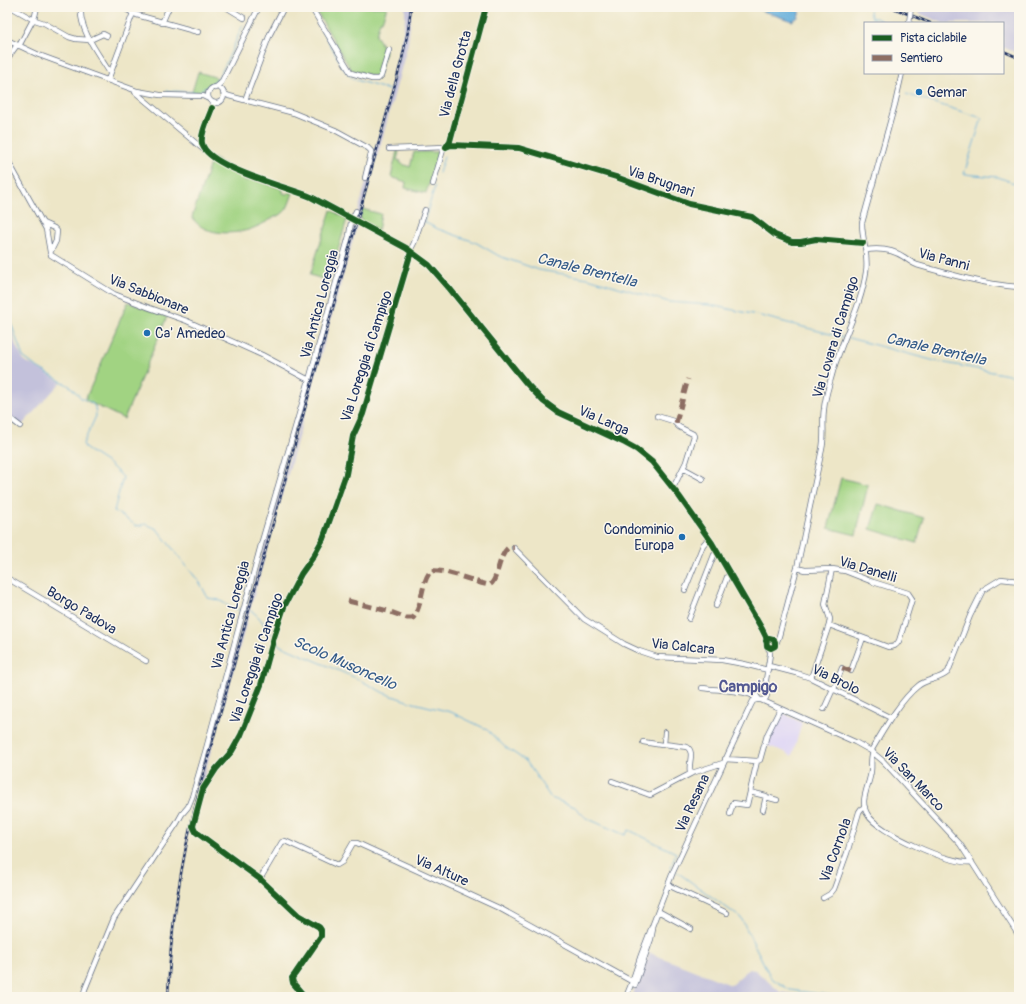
<svg xmlns="http://www.w3.org/2000/svg" width="1026" height="1004" font-family="Pangolin,sans-serif">
<style>
.built{fill:#ded5f5}
.industrial{fill:#c3c1db}
.green{fill:#a1d382;stroke:#5e8170}
.water{fill:#62adda;stroke:#3e6e9c}
.lines{fill:none;stroke-linecap:round;stroke-linejoin:round}
.stream{stroke:#62adda;stroke-width:1}
.minor-casing{stroke:#646f83;stroke-width:6}
.minor{stroke:#fff;stroke-width:4.5}
.rail-casing{stroke:#1b2f5e;stroke-width:2.5}
.rail{stroke:#fbf7ec;stroke-width:1;stroke-dasharray:3;stroke-linecap:butt}
.minor-bridge-casing{stroke:#646f83;stroke-width:6;stroke-linecap:butt}
.minor-bridge{stroke:#fff;stroke-width:4.5}
.quiet{stroke:#8d6e63;stroke-width:5;stroke-dasharray:10 5;stroke-linecap:butt}
.cycleway-casing{stroke:#fbf7ec;stroke-width:8}
.cycleway{stroke:#1b5e20;stroke-width:6}
.poi-dot{fill:#1f6fb2;stroke:#fbf7ec;stroke-width:1.5}
.labels{text-anchor:middle;stroke-width:3;stroke-linejoin:round;paint-order:stroke}
.street-label{font-size:14px;fill:#1b2f5e;stroke:#fbf7ec}
.poi-label{font-size:14px;fill:#1b2f5e;stroke:#fbf7ec;text-anchor:start}
.water-label{font-size:15px;font-style:italic;fill:#345b89;stroke:#fbf7ec}
.quarter-label{font-size:16px;font-weight:bold;fill:#535992;stroke:#fbf7ec}
</style>
<rect width="100%" height="100%" fill="#fbf7ec"/>
<filter id="ink" filterUnits="userSpaceOnUse"><feTurbulence type="fractalNoise" baseFrequency=".025" numOctaves="2"/><feDisplacementMap in="SourceGraphic" scale="8" xChannelSelector="R" yChannelSelector="G"/><feConvolveMatrix kernelMatrix="1 2 1 2 8 2 1 2 1" color-interpolation-filters="sRGB"/></filter>
<filter id="wash" filterUnits="userSpaceOnUse"><feTurbulence type="fractalNoise" baseFrequency=".012" numOctaves="4" result="noise"/><feDisplacementMap in="SourceGraphic" scale="16" xChannelSelector="R" yChannelSelector="G"/><feGaussianBlur stdDeviation="0.9" result="paint"/><feColorMatrix in="noise" values="0 0 0 0 0 0 0 0 0 0 0 0 0 0 0 0 0 1.4 0 .05"/><feComposite in="paint" operator="in"/></filter>
<g filter="url(#wash)">
<rect width="100%" height="100%" fill="#ede6c7"/>
<path class="built" d="M780,714H785L802,723L792,756L783,751L765,745L768,735Z"/>
<path class="industrial" d="M405,7H412L408,43L383,136L358,221L356,219L384,118L401,43L405,19Z
M921,7H1019V54L1003,47V23H943L918,13Z
M355,223L357,225L206,768L203,784L200,781L207,751Z
M7,314L16,346L22,357L25,361L61,382L22,425L7,415V401L11,396L7,393Z
M650,953L731,985L749,969L755,970L780,992L811,997H631Z"/>
<path class="green" d="M314,7H387L382,21H380L376,35L386,52L378,75L373,76L351,70Z
M198,72L218,78L217,81L209,85L202,92H192Z
M397,151L399,152L397,160L401,161L400,163L410,167L414,152H437V158L426,193L405,188L406,182L391,177Z
M212,158L244,175L243,180L247,181L249,178L283,189V193L287,194L289,192L293,193C291,198 288,209 284,212C281,215 276,216 273,218C265,223 257,227 248,230C230,235 202,235 192,217Z
M362,209L381,214L378,231L360,220Z
M331,210L347,219L329,281L310,275Z
M128,302L167,317L124,419L85,400Z
M841,478L868,485L856,535L828,528Z
M878,504L924,518L917,543L870,529Z"/>
<path class="water" d="M751,7H801L798,17L792,21Z"/>
<g class="lines">
<path class="stream" d="M871,7L870,13L872,18H876L885,23
M321,28L344,69L353,79L389,90
M167,91L196,92
M198,92C200,91 217,80 218,78C228,62 235,42 243,25
M906,94L982,118L964,174L998,177L1019,185
M439,173L444,157
M435,186L424,222L438,229L475,242L499,256L539,270L588,278L669,302L710,305L757,315L842,337
M7,312L23,357L35,366L71,387L81,398L92,403L95,407L96,416L83,444L86,449L109,464L123,477L114,511L137,526L146,524L157,529L200,583L208,598L219,600L232,608L241,610
M849,338L935,361L1019,377
M251,611C260,615 265,628 273,635
M276,638L278,644L281,646L356,678L384,693L410,702L451,712L486,729L505,747L526,761L551,798L575,807L586,818L625,835L629,830L676,853L671,867L672,869
M677,872L741,918L771,978L790,990L843,997"/>
</g>
</g>
<g filter="url(#ink)">
<g class="lines">
<g class="minor-casing">
<path id="minor" d="M11,7L32,19L44,23L69,37L76,39L90,40L103,34L107,36
M74,7L81,9L89,7
M122,7L137,15L198,32
M226,7L244,18
M311,7L351,73L372,79H378L381,76L389,50
M81,9C79,30 100,56 110,73
M162,23L169,7
M7,40L39,55L137,91L160,95L203,96L209,99
M19,46L35,16L37,7
M7,59L17,45
M108,80L133,13
M208 95a8 8 0 1 1 16 0a8 8 0 1 1-16 0Z
M215,88L221,83L259,7
M135,92L204,150
M223,93L229,96L294,113L335,130L368,148L371,151V153L365,178
M245,100L270,34L284,7
M212,108C209,117 200,134 202,143C206,167 290,188 311,197L406,248L429,265L450,289L527,384L543,401L558,412L625,443L636,449L652,462L679,496L712,543L762,629L766,637L767,646L771,648L775,646V642L773,639L769,638L766,641
M389,149L446,147L451,145L519,148L529,151L616,177L689,204L752,217L775,235L792,242H801L816,239L863,243
M7,159L46,229L50,252L51,255L114,294L150,308L187,321L262,355L309,380
M433,184L443,150L450,141L486,7
M43,223L54,228L57,231L56,241L50,253
M866,250C880,248 892,249 904,257C908,260 912,263 917,265C948,274 987,285 1019,287
M410,251L414,243L425,210
M7,416L20,426
M657,416L673,421L679,427L693,434L694,436L686,462L673,488
M683,468L703,479
M514,548L584,619L624,644L639,651L657,657L722,660L744,664L768,670
M797,568L805,570L832,569L845,571L873,582L908,593L912,599L899,641C896,646 894,647 888,647L829,625
M7,578L146,661
M685,590L703,545L709,538
M716,606L729,572
M689,619L714,555L718,552
M776,644L779,636L797,568L822,449C825,436 822,423 824,409C825,396 830,383 833,371C843,337 861,307 866,272C869,255 862,240 862,223L895,104L902,73
M769,666L796,673L811,678L891,718
M851,671L863,638
M811,678L829,625L830,619L825,604L832,569
M702,688C717,690 734,690 749,694C753,695 756,699 760,700C768,701 770,691 761,689L757,691L756,695L758,698
M834,689L842,668
M766,691V680L770,654V651L767,647
M761,700L855,742L871,751L883,761L960,844L1019,936
M824,709L833,689
M643,742L662,745L664,744L665,732
M664,744L687,747C695,752 688,763 690,772L692,773L723,763
M871,751C883,731 900,700 918,686C927,678 938,681 948,672L970,616L983,590L1001,579L1019,581
M873,752C870,758 872,765 871,771C870,781 865,790 864,801C864,806 865,811 868,815C877,832 953,866 972,862
M725,759L757,761L760,760L767,735L780,709
M612,781L650,795L692,773
M750,792L766,796L763,810
M766,797L777,800
M730,814L733,803L747,805L757,761
M260,879L282,842L285,841L337,865L342,862L353,843H357L501,909L635,983
M668,885L727,913
M823,898L830,894L834,889L847,853L859,812L861,809L865,807
M658,911L691,929
M635,985L651,939L653,929
M83,997L85,989L114,918L177,823L182,814L188,807L192,797L206,749L262,541L309,380L349,236L351,222L356,211
M305,997L293,983L292,978L295,974L321,936V930L319,927L298,915L260,879L196,832L193,826L203,789L216,769L232,751L241,735L261,685L274,637L284,607L301,574L313,557L323,539L346,474L353,436L363,414L411,252
M626,997L632,982L641,955L673,872L750,707L753,701L759,699"/>
</g>
<use href="#minor" class="minor"/>
<g class="rail-casing">
<path id="rail" d="M891,7L930,23
M1003,51L1019,58
M168,997C170,927 182,857 199,790L402,59L408,31L411,7"/>
</g>
<use href="#rail" class="rail"/>
<g class="minor-bridge-casing">
<path id="minor-bridge" d="M909,23L911,7"/>
</g>
<use href="#minor-bridge" class="minor-bridge"/>
<path class="quiet" d="M676,423L688,379
M348,601L388,611L407,618H413C423,605 421,581 431,571C447,569 473,582 489,585C498,582 498,556 508,548H514
M842,668L851,671"/>
<g class="cycleway-casing">
<path id="cycleway" d="M212,108C209,117 200,134 202,143C206,167 290,188 311,197L406,248L429,265L450,289L527,384L543,401L558,412L625,443L636,449L652,462L679,496L712,543L762,629L766,637L767,646L771,648L775,646V642L773,639L769,638L766,641
M446,147L451,145L519,148L529,151L616,177L689,204L752,217L775,235L792,242H801L816,239L863,243
M446,147L450,141L486,7
M305,997L293,983L292,978L295,974L321,936V930L319,927L298,915L260,879L196,832L193,826L203,789L216,769L232,751L241,735L261,685L274,637L284,607L301,574L313,557L323,539L346,474L353,436L363,414L411,252"/>
</g>
<use href="#cycleway" class="cycleway"/>
</g>
</g>
<g class="poi-dot">
<circle cx="919" cy="92" r="4"/>
<circle cx="147" cy="333" r="4"/>
<circle cx="682" cy="537" r="4"/>
</g>
<g class="labels">
<g class="street-label">
<text transform="translate(455 74) rotate(-75)" y="5">Via della Grotta</text>
<text transform="translate(661 181) rotate(19)" y="5">Via Brugnari</text>
<text transform="translate(944 259) rotate(15)" y="5">Via Panni</text>
<text transform="translate(149 294) rotate(22)" y="5">Via Sabbionare</text>
<text transform="translate(319 304) rotate(-75)" y="5">Via Antica Loreggia</text>
<text transform="translate(835 337) rotate(-73)" y="5">Via Lovara di Campigo</text>
<text transform="translate(366 356) rotate(-72)" y="5">Via Loreggia di Campigo</text>
<text transform="translate(604 420) rotate(24)" y="5">Via Larga</text>
<text transform="translate(868 569) rotate(17)" y="5">Via Danelli</text>
<text transform="translate(82 610) rotate(31)" y="5">Borgo Padova</text>
<text transform="translate(230 615) rotate(-75)" y="5">Via Antica Loreggia</text>
<text transform="translate(683 646) rotate(6)" y="5">Via Calcara</text>
<text transform="translate(256 658) rotate(-71)" y="5">Via Loreggia di Campigo</text>
<text transform="translate(836 679) rotate(26)" y="5">Via Brolo</text>
<text transform="translate(914 779) rotate(46)" y="5">Via San Marco</text>
<text transform="translate(692 803) rotate(-65)" y="5">Via Resana</text>
<text transform="translate(835 850) rotate(-70)" y="5">Via Cornola</text>
<text transform="translate(442 870) rotate(24)" y="5">Via Alture</text>
</g>
<g class="poi-label">
<text x="927" y="97">Gemar</text>
<text x="155" y="338">Ca' Amedeo</text>
<text x="674" y="534" text-anchor="end">Condominio<tspan x="674" dy="16">Europa</tspan></text>
</g>
<g class="water-label">
<text transform="translate(587 270) rotate(14)" y="5">Canale Brentella</text>
<text transform="translate(936 349) rotate(13)" y="5">Canale Brentella</text>
<text transform="translate(345 663) rotate(24)" y="5">Scolo Musoncello</text>
</g>
<g class="quarter-label">
<text x="748" y="692">Campigo</text>
</g>
</g>
<rect width="1026" height="1004" fill="none" stroke="#fbf7ec" stroke-width="24"/>
<rect x="864" y="22" width="140" height="52" fill="#fbf7ec" stroke="#a1a7b3"/>
<rect x="872" y="35" width="20" height="6" fill="#1b5e20" stroke="#a1a7b3"/>
<text x="900" y="42" font-size="12" fill="#1b2f5e">Pista ciclabile</text>
<rect x="872" y="55" width="20" height="6" fill="#8d6e63" stroke="#a1a7b3"/>
<text x="900" y="62" font-size="12" fill="#1b2f5e">Sentiero</text>
</svg>
